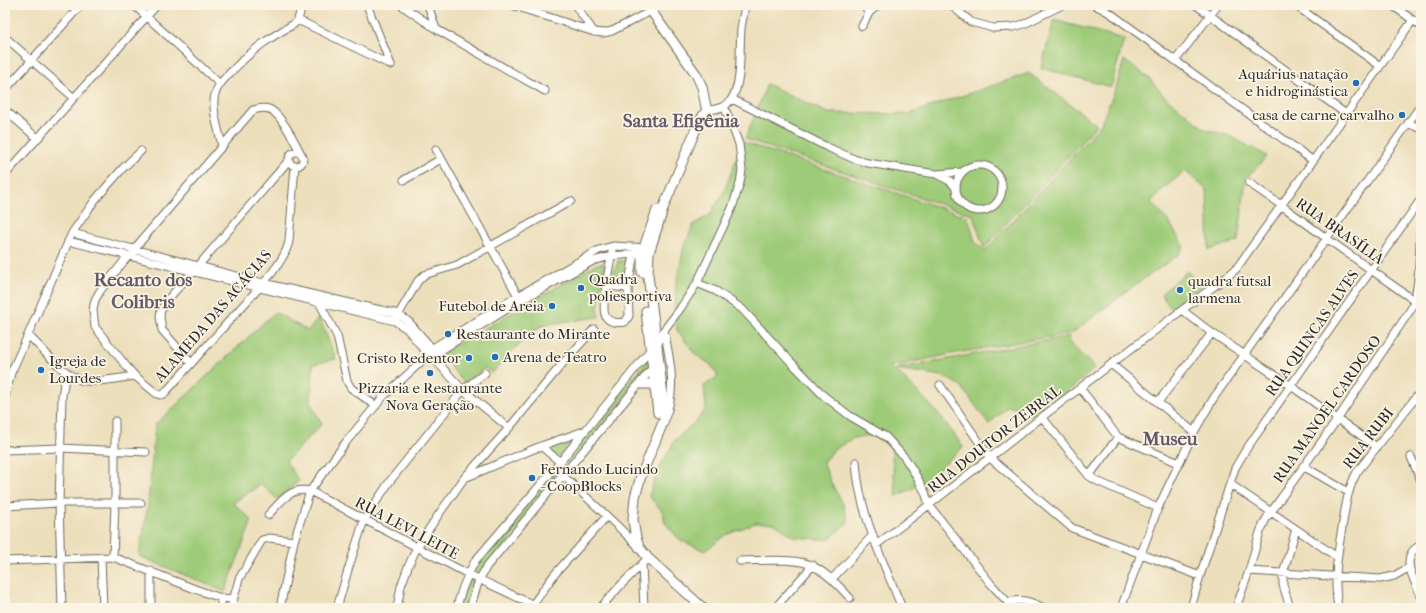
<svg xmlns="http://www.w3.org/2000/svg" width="1426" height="613" font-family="'IM FELL French Canon',serif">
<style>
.green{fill:#9ecb78;stroke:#647b52}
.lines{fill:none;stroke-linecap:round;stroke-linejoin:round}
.minor-casing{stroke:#6f6a5e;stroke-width:9}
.major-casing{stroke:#6f6a5e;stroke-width:11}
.minor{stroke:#fff;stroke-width:7}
.major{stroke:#fff;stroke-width:9}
.poi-dot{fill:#1f6fb2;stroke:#fcf5e5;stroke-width:1.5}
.labels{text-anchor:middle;stroke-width:3.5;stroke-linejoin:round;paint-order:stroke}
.poi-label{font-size:15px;fill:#2b2b2b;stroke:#fcf5e5;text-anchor:start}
.street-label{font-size:15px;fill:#2b2b2b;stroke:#fcf5e5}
.district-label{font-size:19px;font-weight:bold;fill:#655b68;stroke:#fcf5e5}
</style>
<rect width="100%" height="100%" fill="#fcf5e5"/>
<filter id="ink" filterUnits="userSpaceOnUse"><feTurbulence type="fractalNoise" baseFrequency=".025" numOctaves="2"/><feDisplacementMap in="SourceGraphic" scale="8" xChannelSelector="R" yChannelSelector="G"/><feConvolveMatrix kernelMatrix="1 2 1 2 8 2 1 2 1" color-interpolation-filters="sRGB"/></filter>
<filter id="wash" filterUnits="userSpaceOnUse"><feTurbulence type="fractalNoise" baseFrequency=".012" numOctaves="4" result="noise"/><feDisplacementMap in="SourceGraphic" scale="16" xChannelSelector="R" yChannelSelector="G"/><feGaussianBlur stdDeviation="0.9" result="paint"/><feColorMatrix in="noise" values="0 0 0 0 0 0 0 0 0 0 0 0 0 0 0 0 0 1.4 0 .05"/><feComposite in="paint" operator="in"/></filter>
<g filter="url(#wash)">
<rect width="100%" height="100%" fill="#ecdfbc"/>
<path class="green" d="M1054,20L1124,39L1111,87L1041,68Z
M1124,60L1149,78L1163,95L1205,129L1230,136L1267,156L1246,179L1238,241L1209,250L1207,190L1185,171L1163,189L1151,202L1169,222L1184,247L1178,255L1135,285L1072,333L951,354L889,367L901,375L941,416L963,447L922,484L896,496L891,447L873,435L854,438L835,449L823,462L831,483L843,504L848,522L828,540L795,537L773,523H755L726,535L705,551L680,540L665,523L663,512L649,496L657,472L675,440L697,420L706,409L704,386L718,376L711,365L695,354L677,330L675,306L676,285L684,246L694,224L710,215L724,191L743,142L968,217L975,242L985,251L1100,126L1116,88Z
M1029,73L1097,125L984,248L973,215L745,139L767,84L828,113L909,114Z
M618,261H632L626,284L619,285L616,284L612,278Z
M605,263L598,309L599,317L555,323L539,327L513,350L492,373L485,368L464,383L440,354L597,264Z
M1187,271L1200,286L1172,310L1161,294Z
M275,312L308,331L319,317L336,359L313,364L311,404L322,424L286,461L299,481L277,499L261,484L233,503L252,520L225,592L139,556L148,504L155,425Z
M1070,336V339L1069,342L1095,368L1037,418L1018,409L1008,406L989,424L960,385L942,376L896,369Z
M649,359L650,367L563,474L557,468Z
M579,435L557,458L547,447Z
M554,469L560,475L480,577L472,572L486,550Z
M470,577L477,581L467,608H459Z"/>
</g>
<g filter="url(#ink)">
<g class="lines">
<g class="minor-casing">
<path id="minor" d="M134,5L220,84
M367,5L391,65
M401,5L436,29L545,91
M428,5L436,29
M512,5L594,32L603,33L612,31L651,11
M575,5L594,32
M863,5L869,13
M951,5L971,22L993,28L1013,27L1024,24L1062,5
M1095,5L1110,13L1312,160
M1196,5L1346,114
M1295,5L1380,66
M1392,5L1421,26
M5,6L6,5
M298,20L391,65
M862,26L869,13L878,5
M5,37L74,98
M1175,61L1218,5
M5,90L81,5
M732,99L825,146L854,159L868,163L936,174L962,172
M5,110L37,138
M706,110C716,110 725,108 731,100C743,82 739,50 741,29C742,21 744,13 745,5
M1408,123L1421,129
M222,146C219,130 211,110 215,94C218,84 226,77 233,70C253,49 269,38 294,24L298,20L302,5
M436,149L518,296
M289 159a7 7 0 1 1 14 0a7 7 0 1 1-14 0Z
M956 188a23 23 0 1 1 46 0a23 23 0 1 1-46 0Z
M295,166L289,241C285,264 253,294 237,312C213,339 188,367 164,394L160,395L157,394L135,376L127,367L95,327L93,310L95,300L100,291L129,255L253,110C258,109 263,107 269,109C280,113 295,142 300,152
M5,175L157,5
M938,175L950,181L956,188
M404,180L441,159
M1249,183L1281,205L1326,238L1415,301
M72,233L263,283L398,314L409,322L436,353L437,362
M68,241L395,321L407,329L430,357L437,362L463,390L509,428
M612,252C610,264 600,309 606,317C610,323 619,323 625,322L629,316L628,288L634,254
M697,283L716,291L742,309L791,362L824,396L850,416L886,437L905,458L914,472L925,492L929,505L991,584L1013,608
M606,286L628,288
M319,302L337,336L347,381L351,388L376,406
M1182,310L1212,333L1291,386L1377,447
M397,317L418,281L424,275L457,265L571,201
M664,330C670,359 677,390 665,418
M28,335C42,348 67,380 86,381C102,382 119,378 135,376
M657,346L664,330L680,309L697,283L732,208L740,183L742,170L739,144L724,106
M432,356L520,301L593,261L611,256L647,253
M191,363L162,330L160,317L161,310L168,299L198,266L289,160
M1111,364L1194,432
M940,385L990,458L1072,528L1200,576
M1080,388L1118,437L1179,463
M5,396L11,373L28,335L72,233L95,200L123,168L141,151
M1158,402L1212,333
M1042,417L1089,476L1097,481L1158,508
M541,446L560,462
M5,450L60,448L146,452
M1411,457L1421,481
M856,462C859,513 883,561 902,608
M1303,466L1348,492
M559,472L607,516L638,546
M1089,476L1118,437
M467,477L541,446L584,431
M1230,484L1337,557
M5,506L59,503H141
M268,515C281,502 289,487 310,491L468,574L540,608
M876,545L929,505L1042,417L1182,310L1228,276L1236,269L1413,20
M1421,545C1398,556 1414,579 1421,596
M101,557L103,608
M113,557L115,503V421
M5,561L113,557L195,589L221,598L233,599
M740,561C759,561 797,557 813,566C828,574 839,586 850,598
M642,564L644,608
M151,571V608
M1249,571L1380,579L1394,576L1408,568
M832,579L873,535
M5,594L6,608
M1008,602C1022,598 1031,602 1044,608
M531,607L554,575L607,516
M62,608L59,503L62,396L66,372
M221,608V598
M231,608L239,579L262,540L269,538L294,541
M280,608L294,541L310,491L346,442L383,397L423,360L426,352L518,296L599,250L613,246L649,248
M337,608L348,570L364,520L390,481L463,390L485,373
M397,608L401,586L408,567L417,547L439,514L465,477L509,428L563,363L594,329
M457,608C460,591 467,576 475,561L560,462L650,350
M470,608L479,580L487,566L654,366
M600,608L621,585L648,558
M775,608L813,565
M1121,608L1158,508L1194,432L1213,399L1421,105
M1191,608L1200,576L1235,468L1245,451L1421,199
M1236,608L1249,571L1260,532L1266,519L1337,420L1411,309C1421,288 1419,246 1421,222
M1290,608L1283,585V574L1296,529
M1338,608C1333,579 1338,551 1343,522C1346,504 1348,488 1357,472L1421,391"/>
</g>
<g class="major-casing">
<path id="major" d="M647,5L696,74L702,87L706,107
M642,272V253L657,210
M646,311L658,413
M641,384H654
M703,608L648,558L639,547L636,538L633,520L635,497L641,476L664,420L663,395L648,275L649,253L664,206L698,124L706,111"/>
</g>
<use href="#minor" class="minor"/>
<use href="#major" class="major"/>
</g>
</g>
<g class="poi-dot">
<circle cx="1356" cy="83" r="4"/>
<circle cx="1402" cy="115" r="4"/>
<circle cx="581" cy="288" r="4"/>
<circle cx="1180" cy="290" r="4"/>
<circle cx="552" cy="306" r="4"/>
<circle cx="448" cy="334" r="4"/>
<circle cx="495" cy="357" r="4"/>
<circle cx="469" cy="358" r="4"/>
<circle cx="41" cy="370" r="4"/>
<circle cx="430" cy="373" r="4"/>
<circle cx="532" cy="478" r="4"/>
</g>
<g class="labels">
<g class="poi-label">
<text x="1348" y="79" text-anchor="end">Aquárius natação<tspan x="1348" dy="17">e hidroginástica</tspan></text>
<text x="1394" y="120" text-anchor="end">casa de carne carvalho</text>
<text x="589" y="284">Quadra<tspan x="589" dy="17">poliesportiva</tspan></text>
<text x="1188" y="286">quadra futsal<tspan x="1188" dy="17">larmena</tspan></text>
<text x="544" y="311" text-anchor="end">Futebol de Areia</text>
<text x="456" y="339">Restaurante do Mirante</text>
<text x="503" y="362">Arena de Teatro</text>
<text x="461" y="363" text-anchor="end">Cristo Redentor</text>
<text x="49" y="366">Igreja de<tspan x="49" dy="17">Lourdes</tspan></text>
<text x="430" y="393" text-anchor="middle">Pizzaria e Restaurante<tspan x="430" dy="17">Nova Geração</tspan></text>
<text x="540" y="474">Fernando Lucindo<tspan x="540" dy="17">- CoopBlocks</tspan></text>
</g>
<g class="street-label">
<text transform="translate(1340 231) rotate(35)" y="5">RUA BRASÍLIA</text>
<text transform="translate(213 316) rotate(-49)" y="5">ALAMEDA DAS ACÁCIAS</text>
<text transform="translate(1312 333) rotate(-55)" y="5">RUA QUINCAS ALVES</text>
<text transform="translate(1327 409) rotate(-55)" y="5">RUA MANOEL CARDOSO</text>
<text transform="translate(1368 438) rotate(-52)" y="5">RUA RUBI</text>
<text transform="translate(994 439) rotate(-38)" y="5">RUA DOUTOR ZEBRAL</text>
<text transform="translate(407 528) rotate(28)" y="5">RUA LEVI LEITE</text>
</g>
<g class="district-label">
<text x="681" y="127">Santa Efigênia</text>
<text x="143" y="286">Recanto dos<tspan x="143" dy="22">Colibris</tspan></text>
<text x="1170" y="445">Museu</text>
</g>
</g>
<rect width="1426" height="613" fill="none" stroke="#fcf5e5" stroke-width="20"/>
</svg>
